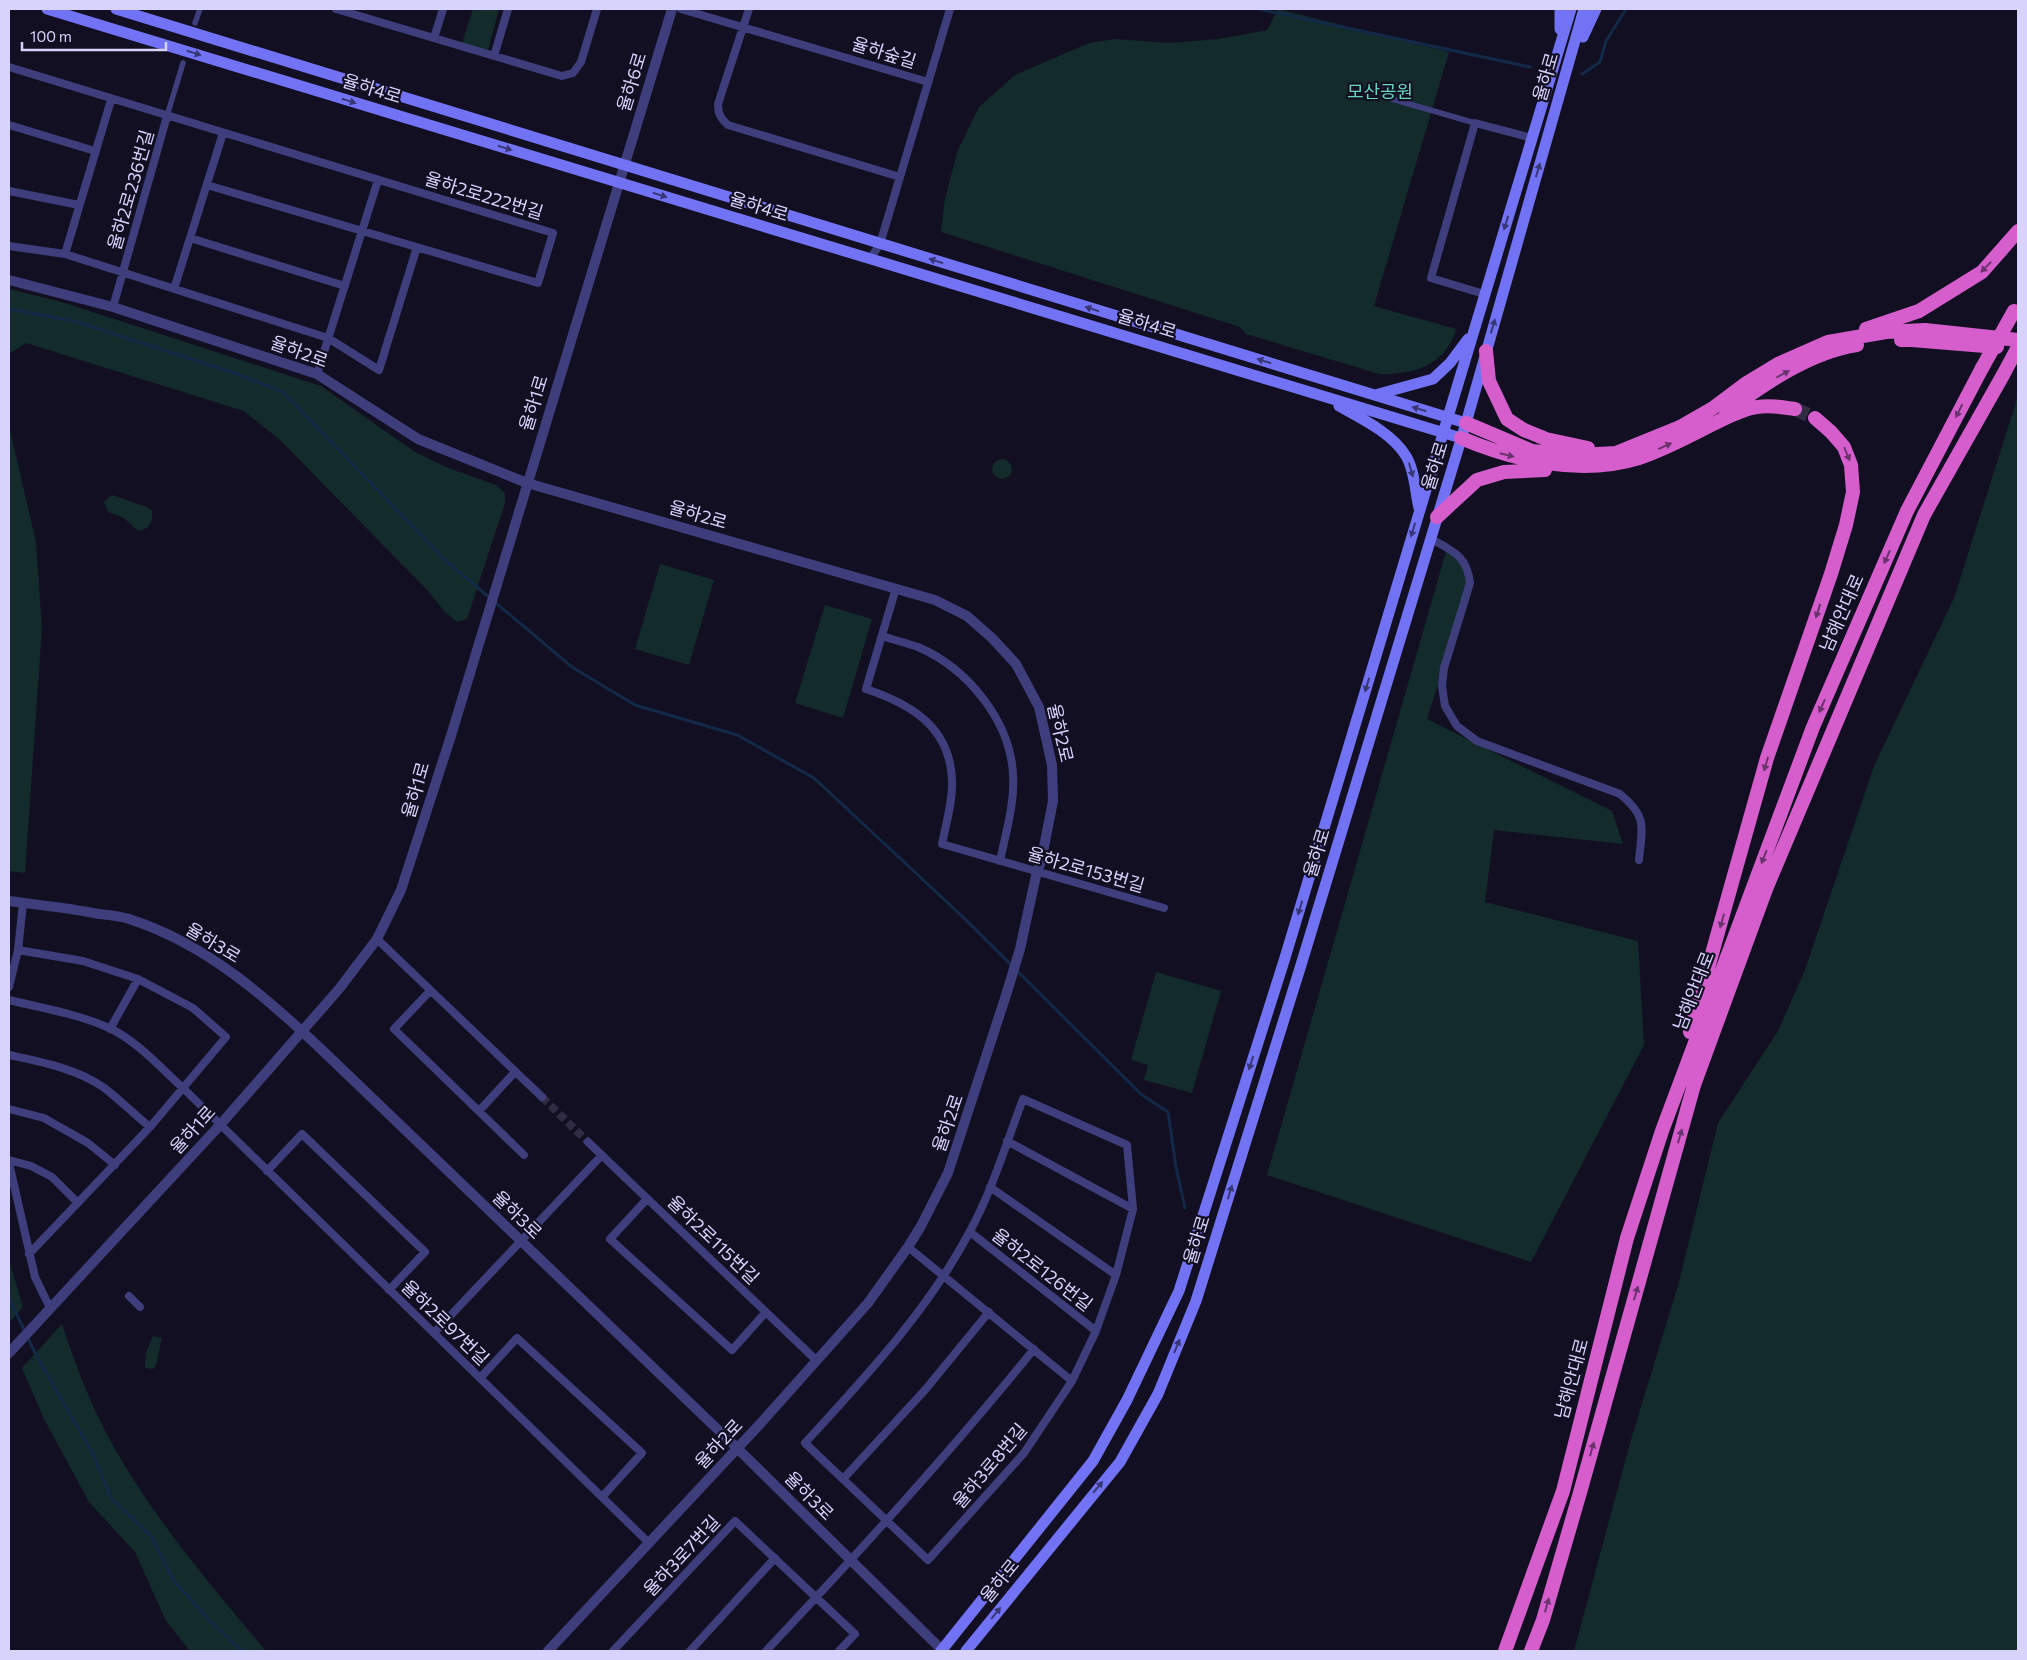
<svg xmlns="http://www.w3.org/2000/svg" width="2027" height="1660" font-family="Commissioner,'Noto Sans KR',sans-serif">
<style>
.green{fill:#132b2a}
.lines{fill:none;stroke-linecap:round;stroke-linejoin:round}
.stream{stroke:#132948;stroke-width:3}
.minor-tunnel{stroke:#302c43;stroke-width:8;stroke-dasharray:8 4;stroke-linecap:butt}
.trunk-tunnel{stroke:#302c43;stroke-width:14;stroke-dasharray:14 7;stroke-linecap:butt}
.pedestrian{stroke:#3f3e7d;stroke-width:5.5}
.minor{stroke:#3f3e7d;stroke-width:8}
.tertiary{stroke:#3f3e7d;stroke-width:10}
.secondary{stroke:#7272f4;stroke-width:11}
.trunk{stroke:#d65ecc;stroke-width:14}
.trunk-bridge{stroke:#d65ecc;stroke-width:14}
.oneway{fill:#383776}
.oneway2{fill:#6a336e}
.labels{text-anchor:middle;stroke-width:4.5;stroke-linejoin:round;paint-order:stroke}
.street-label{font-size:18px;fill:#d7d3fc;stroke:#120f22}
.park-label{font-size:18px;fill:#65d6b7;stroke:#120f22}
</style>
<rect width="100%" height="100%" fill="#120f22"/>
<path class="green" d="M473,9H499L487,54L461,46Z
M1278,9L1449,52L1374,306L1456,329C1446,365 1414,375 1379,374L1246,334L1240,327L941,232L945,198L958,150L979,107L1015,75L1089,43L1115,39L1169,43L1219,39L1267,30Z
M9,289L62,302L321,386L415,452L448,468L496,485L505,493V503L467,619L457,622L444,611L429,592L280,440L244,411L26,343L9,354Z
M2018,396V1651H1574L1630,1443L1679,1282L1718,1123L1778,1031L1805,970L1874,766L1954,598Z
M9,426L36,542L42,628L25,873L9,871Z
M992 469a10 10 0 1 1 20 0a10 10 0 1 1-20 0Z
M112,495L147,507L152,510C153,522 150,529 138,531L124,518L108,512L104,502Z
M1447,548L1460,556L1470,583L1427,719L1612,811L1623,844L1494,830L1485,902L1638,941L1644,1045L1531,1262L1267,1175Z
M660,564L714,580L689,665L635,649Z
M825,605L872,619L843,718L795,703Z
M1156,972L1221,991L1192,1093L1144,1080L1148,1065L1131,1060Z
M9,1260L23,1307L9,1323Z
M62,1324C75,1364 90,1403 110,1440C151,1515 211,1586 266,1651H190L166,1621L135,1552L89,1502L44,1419L22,1368Z
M153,1336L162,1338L156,1365L153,1369L145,1368L146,1352Z"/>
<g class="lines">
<path class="stream" d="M1258,9L1530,67
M1582,74L1600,62L1606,41L1626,9
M9,309L74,321L237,374L283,392L446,561L572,667L635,705L737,735L814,778L964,918L1142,1095L1168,1112L1176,1167L1185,1208
M9,1298L36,1355L93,1454L111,1498L151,1536L174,1581L210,1621L242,1651"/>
<path class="minor-tunnel" d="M542,1097L588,1142"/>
<path class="trunk-tunnel" d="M1795,409L1815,418"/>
<path class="pedestrian" d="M195,23L200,9
M1392,99L1475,123
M167,116L183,63"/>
<path class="minor" d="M336,9L562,76L573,73L581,62L597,9
M681,9L928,82
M749,9L718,104C718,114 721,119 728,125L900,177
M434,38L443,9
M494,56L508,9
M9,67L553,233L538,283L207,185
M9,125L95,151
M9,191L79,205
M190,238L345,286
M9,246L65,254L328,338L379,370L417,247
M65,254L111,100
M870,259L880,244L950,9
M174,289L223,133
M1484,294L1431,278L1475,123L1532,138
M113,307L167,116
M317,374L378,180
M1431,539C1453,551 1467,556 1470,583L1444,668L1442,686L1445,706L1457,726L1477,741L1620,794C1648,817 1642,827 1639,860
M896,588L866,689C911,704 950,727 952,780C953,801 946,823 942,844L1164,908
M882,636C894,640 907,643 918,647C967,668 1010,720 1013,774C1015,803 1006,832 1000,861
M377,939L542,1097
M18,950L83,961L138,979L193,1008L226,1037L150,1127L29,1254
M9,987L18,950L23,903
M430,991L394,1029L524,1155
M9,1000C42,1008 78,1014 109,1028C136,1040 162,1069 184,1089L649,1543
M110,1029L138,979
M9,1055C41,1062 75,1068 103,1087C119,1099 134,1114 150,1127
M1023,1099L1127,1145L1133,1209L1116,1275L1096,1331L1072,1381L1024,1453L928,1560L805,1443C865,1377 927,1312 969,1233C992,1191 1006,1144 1023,1099Z
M9,1109L44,1118L88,1143L115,1165
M479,1111L515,1072
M1007,1141L1133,1209
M588,1142L816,1360
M9,1160L31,1166L52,1177L78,1203
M9,1163L35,1277L50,1308
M267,1171L302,1134L425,1252L389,1290
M990,1187L1116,1275
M647,1199L610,1239L732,1350L766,1312
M970,1232L1096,1331
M908,1247L1072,1381
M129,1296L140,1307
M434,1333L602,1155
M480,1378L517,1338L642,1453L602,1497
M843,1479L925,1390L989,1312
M613,1651L735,1521L855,1634L839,1651
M690,1651L775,1558
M766,1651C858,1553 949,1454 1034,1349"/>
<path class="tertiary" d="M9,280L113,307L317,374L418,439L527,483L935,600L967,616L992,638L1016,664L1039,707L1052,765L1053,801L1041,862L1037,871L1020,949L1007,992L948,1173L921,1226L908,1247L868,1303L760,1424L548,1651
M9,901C39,905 69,908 99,914C109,915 120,916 129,919C205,943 266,997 322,1050L737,1448L943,1651
M9,1353L220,1125L339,989L377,939L401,890L450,739L672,9"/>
<path class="secondary" d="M47,9L1461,438
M116,9L1466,423
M1560,9V29
M1583,37L1596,9
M1375,395L1433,379L1450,363L1468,339
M1339,406C1362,419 1392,433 1406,456C1415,471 1415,492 1419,508
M941,1651L1093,1461L1127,1400L1179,1291L1284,961L1571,9
M966,1651L1120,1462L1158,1394L1196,1301L1301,965L1466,423L1584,9"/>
<path class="trunk" d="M1866,329L1919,311L1982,272L2018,231
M1901,340H1912L1997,347
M1486,351L1489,381L1507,419L1524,430L1546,439L1588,448
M1726,412C1764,384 1810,352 1857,345
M1466,423L1532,451L1579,455L1616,453L1680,427L1713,408L1745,384L1778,364L1828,342L1886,332L1925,330L2018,340
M1461,438C1515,461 1581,476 1639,458C1663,450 1688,437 1711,425C1726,418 1741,409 1757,407C1770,405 1782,407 1795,409
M1437,517L1477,480L1504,472L1545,470
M1690,1032L1767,758L1831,574L1846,525L1853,492L1851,465L1844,447L1831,432L1815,418
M1505,1651L1563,1491L1627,1238L1662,1131L1813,727L1907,511L1982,368
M1531,1651L1543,1620L1581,1489L1694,1085L1766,889L1924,515L2003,375"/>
<path class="trunk-bridge" d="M1982,368L2014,311
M2003,375L2018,347"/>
</g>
<defs><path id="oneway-solid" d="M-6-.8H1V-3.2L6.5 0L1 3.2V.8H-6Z" transform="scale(1.25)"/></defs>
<g class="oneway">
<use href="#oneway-solid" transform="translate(194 53) rotate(17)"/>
<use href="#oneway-solid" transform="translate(349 101) rotate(17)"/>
<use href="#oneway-solid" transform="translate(505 148) rotate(17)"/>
<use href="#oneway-solid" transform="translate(1538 170) rotate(-74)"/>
<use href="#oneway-solid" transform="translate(660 195) rotate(17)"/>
<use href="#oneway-solid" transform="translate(1506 223) rotate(107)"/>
<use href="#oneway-solid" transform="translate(936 261) rotate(-163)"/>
<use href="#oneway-solid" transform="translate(1092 309) rotate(-163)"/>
<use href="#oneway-solid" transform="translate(1493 326) rotate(-74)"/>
<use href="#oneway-solid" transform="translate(1264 361) rotate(-163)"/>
<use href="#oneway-solid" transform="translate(1419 409) rotate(-163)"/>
<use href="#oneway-solid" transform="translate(1411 470) rotate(74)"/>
<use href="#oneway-solid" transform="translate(1413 530) rotate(107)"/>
<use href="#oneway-solid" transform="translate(1367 685) rotate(107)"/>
<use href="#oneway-solid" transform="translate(1300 908) rotate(107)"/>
<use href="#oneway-solid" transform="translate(1251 1063) rotate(108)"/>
<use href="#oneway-solid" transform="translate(1230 1192) rotate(-73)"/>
<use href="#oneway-solid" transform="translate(1177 1346) rotate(-68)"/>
<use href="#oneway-solid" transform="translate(1098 1487) rotate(-50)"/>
<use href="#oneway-solid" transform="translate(996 1613) rotate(-51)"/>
</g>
<g class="oneway2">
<use href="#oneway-solid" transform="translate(1986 267) rotate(134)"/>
<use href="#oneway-solid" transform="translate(1783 374) rotate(-28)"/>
<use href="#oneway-solid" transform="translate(1959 411) rotate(117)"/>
<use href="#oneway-solid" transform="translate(1665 446) rotate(-24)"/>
<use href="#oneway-solid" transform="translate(1847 454) rotate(67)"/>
<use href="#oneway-solid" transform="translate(1507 455) rotate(14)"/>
<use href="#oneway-solid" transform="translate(1887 557) rotate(114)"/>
<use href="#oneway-solid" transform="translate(1818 611) rotate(108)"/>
<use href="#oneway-solid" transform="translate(1822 706) rotate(114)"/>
<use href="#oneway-solid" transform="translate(1766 764) rotate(106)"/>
<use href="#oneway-solid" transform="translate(1764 857) rotate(111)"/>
<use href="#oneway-solid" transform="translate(1722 921) rotate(106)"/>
<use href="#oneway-solid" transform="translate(1680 1136) rotate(-74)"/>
<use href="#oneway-solid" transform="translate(1636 1293) rotate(-74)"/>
<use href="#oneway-solid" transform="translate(1592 1449) rotate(-74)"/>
<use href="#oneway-solid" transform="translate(1547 1605) rotate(-74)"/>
</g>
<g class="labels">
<g class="street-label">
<text transform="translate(884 53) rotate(17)" y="6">율하숲길</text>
<text transform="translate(1546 77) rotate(-74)" y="6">율하로</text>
<text transform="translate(632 82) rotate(-73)" y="6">율하6로</text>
<text transform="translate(372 89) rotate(17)" y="6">율하4로</text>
<text transform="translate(131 190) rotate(-74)" y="6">율하2로236번길</text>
<text transform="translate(484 196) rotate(17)" y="6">율하2로222번길</text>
<text transform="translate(759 207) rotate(17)" y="6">율하4로</text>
<text transform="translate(1147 324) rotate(17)" y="6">율하4로</text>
<text transform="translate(299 352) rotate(20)" y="6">율하2로</text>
<text transform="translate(534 403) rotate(-73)" y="6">율하1로</text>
<text transform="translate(1435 466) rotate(-73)" y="6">율하로</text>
<text transform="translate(698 515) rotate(16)" y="6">율하2로</text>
<text transform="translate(1842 613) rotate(-66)" y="6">남해안대로</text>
<text transform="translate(1060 733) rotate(77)" y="6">율하2로</text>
<text transform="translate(416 790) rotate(-74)" y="6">율하1로</text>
<text transform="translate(1317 853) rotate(-73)" y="6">율하로</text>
<text transform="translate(1086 870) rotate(16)" y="6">율하2로153번길</text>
<text transform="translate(213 943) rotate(31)" y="6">율하3로</text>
<text transform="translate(1694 991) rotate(-69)" y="6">남해안대로</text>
<text transform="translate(948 1123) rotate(-71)" y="6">율하2로</text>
<text transform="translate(193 1130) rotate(-48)" y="6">율하1로</text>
<text transform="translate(517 1215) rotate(44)" y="6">율하3로</text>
<text transform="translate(713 1240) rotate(44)" y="6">율하2로115번길</text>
<text transform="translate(1197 1240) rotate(-73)" y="6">율하로</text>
<text transform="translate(1042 1270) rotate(38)" y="6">율하2로126번길</text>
<text transform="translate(445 1323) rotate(44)" y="6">율하2로97번길</text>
<text transform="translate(1572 1379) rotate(-75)" y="6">남해안대로</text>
<text transform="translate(719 1444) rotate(-47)" y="6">율하2로</text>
<text transform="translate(990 1466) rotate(-50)" y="6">율하3로8번길</text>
<text transform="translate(809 1496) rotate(45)" y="6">율하3로</text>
<text transform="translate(682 1556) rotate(-47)" y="6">율하3로7번길</text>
<text transform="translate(1000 1581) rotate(-51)" y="6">율하로</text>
</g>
<g class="park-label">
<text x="1380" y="98">모산공원</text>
</g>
</g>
<rect width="2027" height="1660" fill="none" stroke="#d7d3fc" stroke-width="20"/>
<path d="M22 42v8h144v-8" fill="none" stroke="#d7d3fc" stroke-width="2.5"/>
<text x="30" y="42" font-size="15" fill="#d7d3fc" stroke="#120f22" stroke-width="4" paint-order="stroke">100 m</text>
</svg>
